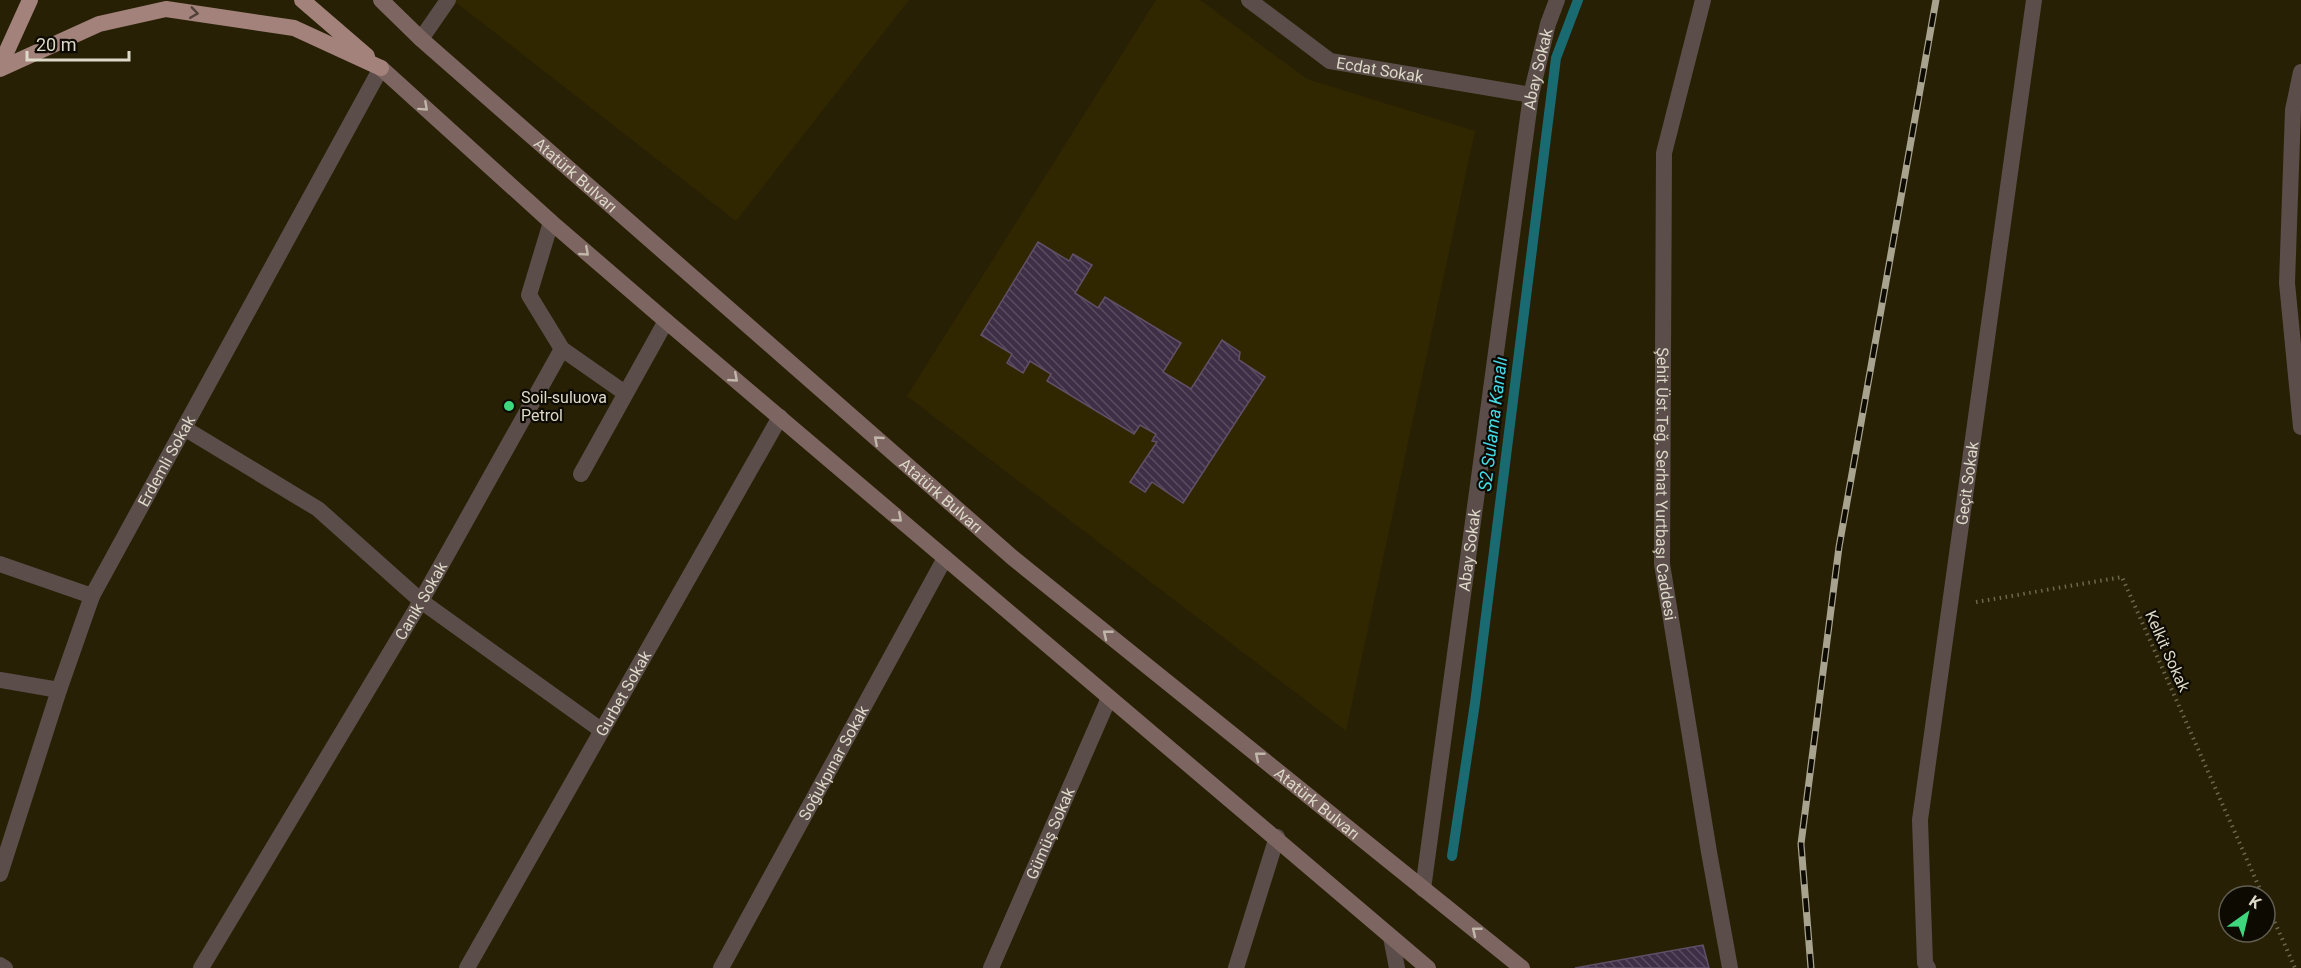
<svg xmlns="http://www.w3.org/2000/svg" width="2301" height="968" font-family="Roboto,sans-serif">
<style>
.built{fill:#302701}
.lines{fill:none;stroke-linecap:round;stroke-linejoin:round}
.stream{stroke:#196a71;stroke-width:10}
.building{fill:url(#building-back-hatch);stroke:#615068;stroke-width:1.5}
.path{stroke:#6c674f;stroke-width:4;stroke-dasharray:1.5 4.5;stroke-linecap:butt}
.service{stroke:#5b4d4a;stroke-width:16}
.minor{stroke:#5b4d4a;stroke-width:16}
.tertiary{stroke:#5b4d4a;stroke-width:16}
.secondary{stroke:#7d6661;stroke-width:16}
.trunk{stroke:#a2827b;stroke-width:16}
.rail-casing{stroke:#a8a38f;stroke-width:7}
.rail{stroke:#0d0a02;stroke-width:4.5;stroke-dasharray:14;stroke-linecap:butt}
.oneway{stroke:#504038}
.oneway2{stroke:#c0b6a9}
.poi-dot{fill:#3ed77d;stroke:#0d0a02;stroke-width:2}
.labels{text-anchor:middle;stroke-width:4.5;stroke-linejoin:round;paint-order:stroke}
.street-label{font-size:16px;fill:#ddd9c8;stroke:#0d0a02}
.poi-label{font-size:16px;fill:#ddd9c8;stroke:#0d0a02;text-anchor:start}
.water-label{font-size:18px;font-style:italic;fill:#45dae6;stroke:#0d0a02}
</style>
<defs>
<pattern id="building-back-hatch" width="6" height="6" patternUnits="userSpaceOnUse" patternTransform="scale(1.5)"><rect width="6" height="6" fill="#3f2f46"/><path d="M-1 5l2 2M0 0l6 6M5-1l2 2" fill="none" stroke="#5a4d5f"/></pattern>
</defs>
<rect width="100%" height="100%" fill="#272004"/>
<path class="built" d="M453,0H909L736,221Z
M1156,0H1200L1307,79L1475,131L1346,731L907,396Z"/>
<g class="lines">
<path class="stream" d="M1452,856L1475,703L1556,58L1578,0"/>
</g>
<path class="building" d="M1038,242L1069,261L1073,254L1092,265L1075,293L1098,308L1105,297L1181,343L1163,372L1191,389L1222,340L1240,352L1239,360L1265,377L1183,503L1152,482L1145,492L1130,482L1157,442L1152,441L1156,434L1140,425L1134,434L1047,381L1051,374L1030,361L1023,373L1007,363L1012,354L981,335Z
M1703,945L1709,968H1575Z"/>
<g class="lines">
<path class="path" d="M1976,602L2122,577L2263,896
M2265,900L2295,968"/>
<path class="service" d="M421,39L448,0
M562,349L625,393
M581,474L666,321
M0,564L92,596"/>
<g class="minor">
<path id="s1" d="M1249,0L1330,61L1531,95"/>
<path d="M2301,72L2293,110L2287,283L2301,427"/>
<path d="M184,428L318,509L421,601L601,730"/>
<path d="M0,680L59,690"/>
<path id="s2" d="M0,874L59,690L92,596L381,68"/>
<path id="s3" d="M1423,889L1531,95L1548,24L1557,0"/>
<path d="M0,965L5,968"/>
<path id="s4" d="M201,968L421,601L562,349L529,295L551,222"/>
<path id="s5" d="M467,968L780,417"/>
<path id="s6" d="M721,968L945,558"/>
<path id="s7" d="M991,968L1109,698"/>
<path d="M1236,968L1277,837"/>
<path id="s8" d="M1928,968L1925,963L1920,820L2034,0"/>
</g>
<g class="tertiary">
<path id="s9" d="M1703,0L1664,153L1662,564L1709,852L1730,968"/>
<path d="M1391,937L1397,968"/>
</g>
<g class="secondary">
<path id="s10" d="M381,0L421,39L1013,558L1522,968"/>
<path d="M381,68L551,222L666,321L1428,968"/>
</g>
<path class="trunk" d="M302,0L367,56
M0,66L30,0
M0,69L99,24L166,9L294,28L381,68"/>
<g class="rail-casing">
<path id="rail" d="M1811,968L1801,844L1839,547L1936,0"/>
</g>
<use href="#rail" class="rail"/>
</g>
<defs><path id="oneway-chevron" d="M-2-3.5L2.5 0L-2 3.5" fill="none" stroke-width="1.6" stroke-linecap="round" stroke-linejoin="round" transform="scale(1.5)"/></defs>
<use class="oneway" href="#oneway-chevron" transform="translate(194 13) rotate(8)"/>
<g class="oneway2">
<use href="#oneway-chevron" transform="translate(424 107) rotate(42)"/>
<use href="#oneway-chevron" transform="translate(585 252) rotate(41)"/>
<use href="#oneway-chevron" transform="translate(734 378) rotate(41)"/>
<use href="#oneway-chevron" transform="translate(878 440) rotate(-139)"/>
<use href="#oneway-chevron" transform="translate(898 518) rotate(41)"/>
<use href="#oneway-chevron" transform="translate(1107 634) rotate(-141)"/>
<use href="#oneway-chevron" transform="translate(1259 756) rotate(-141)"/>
<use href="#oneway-chevron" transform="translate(1476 931) rotate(-141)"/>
</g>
<circle class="poi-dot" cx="509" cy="406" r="6"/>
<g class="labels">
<g class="street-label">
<text dy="6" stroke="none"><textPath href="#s3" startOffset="828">Abay Sokak</textPath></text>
<text dy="6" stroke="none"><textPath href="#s1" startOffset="152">Ecdat Sokak</textPath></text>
<text dy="6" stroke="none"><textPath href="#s10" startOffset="262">Atatürk Bulvarı</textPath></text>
<text dy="6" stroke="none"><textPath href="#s2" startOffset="447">Erdemli Sokak</textPath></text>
<text dy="6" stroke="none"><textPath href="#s9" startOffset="489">Şehit Üst.Teğ. Serhat Yurtbaşı Caddesi</textPath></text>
<text dy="6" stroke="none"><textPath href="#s8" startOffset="489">Geçit Sokak</textPath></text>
<text dy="6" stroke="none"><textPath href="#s10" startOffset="748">Atatürk Bulvarı</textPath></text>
<text dy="6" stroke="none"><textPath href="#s3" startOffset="342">Abay Sokak</textPath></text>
<text dy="6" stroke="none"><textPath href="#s4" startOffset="428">Canik Sokak</textPath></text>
<text transform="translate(2168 651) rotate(66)" y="6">Kelkit Sokak</text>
<text dy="6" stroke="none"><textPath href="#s5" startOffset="316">Gurbet Sokak</textPath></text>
<text dy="6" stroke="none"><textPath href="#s6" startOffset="234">Soğukpınar Sokak</textPath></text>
<text dy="6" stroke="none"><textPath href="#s10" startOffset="1234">Atatürk Bulvarı</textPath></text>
<text dy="6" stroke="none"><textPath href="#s7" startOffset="147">Gümüş Sokak</textPath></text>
</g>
<g class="poi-label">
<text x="521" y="403">Soil-suluova<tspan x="521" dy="18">Petrol</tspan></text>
</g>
<g class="water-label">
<text transform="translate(1493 424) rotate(-83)" y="6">S2 Sulama Kanalı</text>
</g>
</g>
<g transform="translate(2247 914) rotate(34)"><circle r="28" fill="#0d0a02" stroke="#605d51" stroke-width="1.5"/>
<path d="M0-4.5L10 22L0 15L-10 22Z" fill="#3ed77d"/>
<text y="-9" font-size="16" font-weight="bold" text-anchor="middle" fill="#ddd9c8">K</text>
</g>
<path d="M27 51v9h102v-9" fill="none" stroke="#ddd9c8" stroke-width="3"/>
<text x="36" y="51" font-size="18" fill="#ddd9c8" stroke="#0d0a02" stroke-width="4.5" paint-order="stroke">20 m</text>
</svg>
